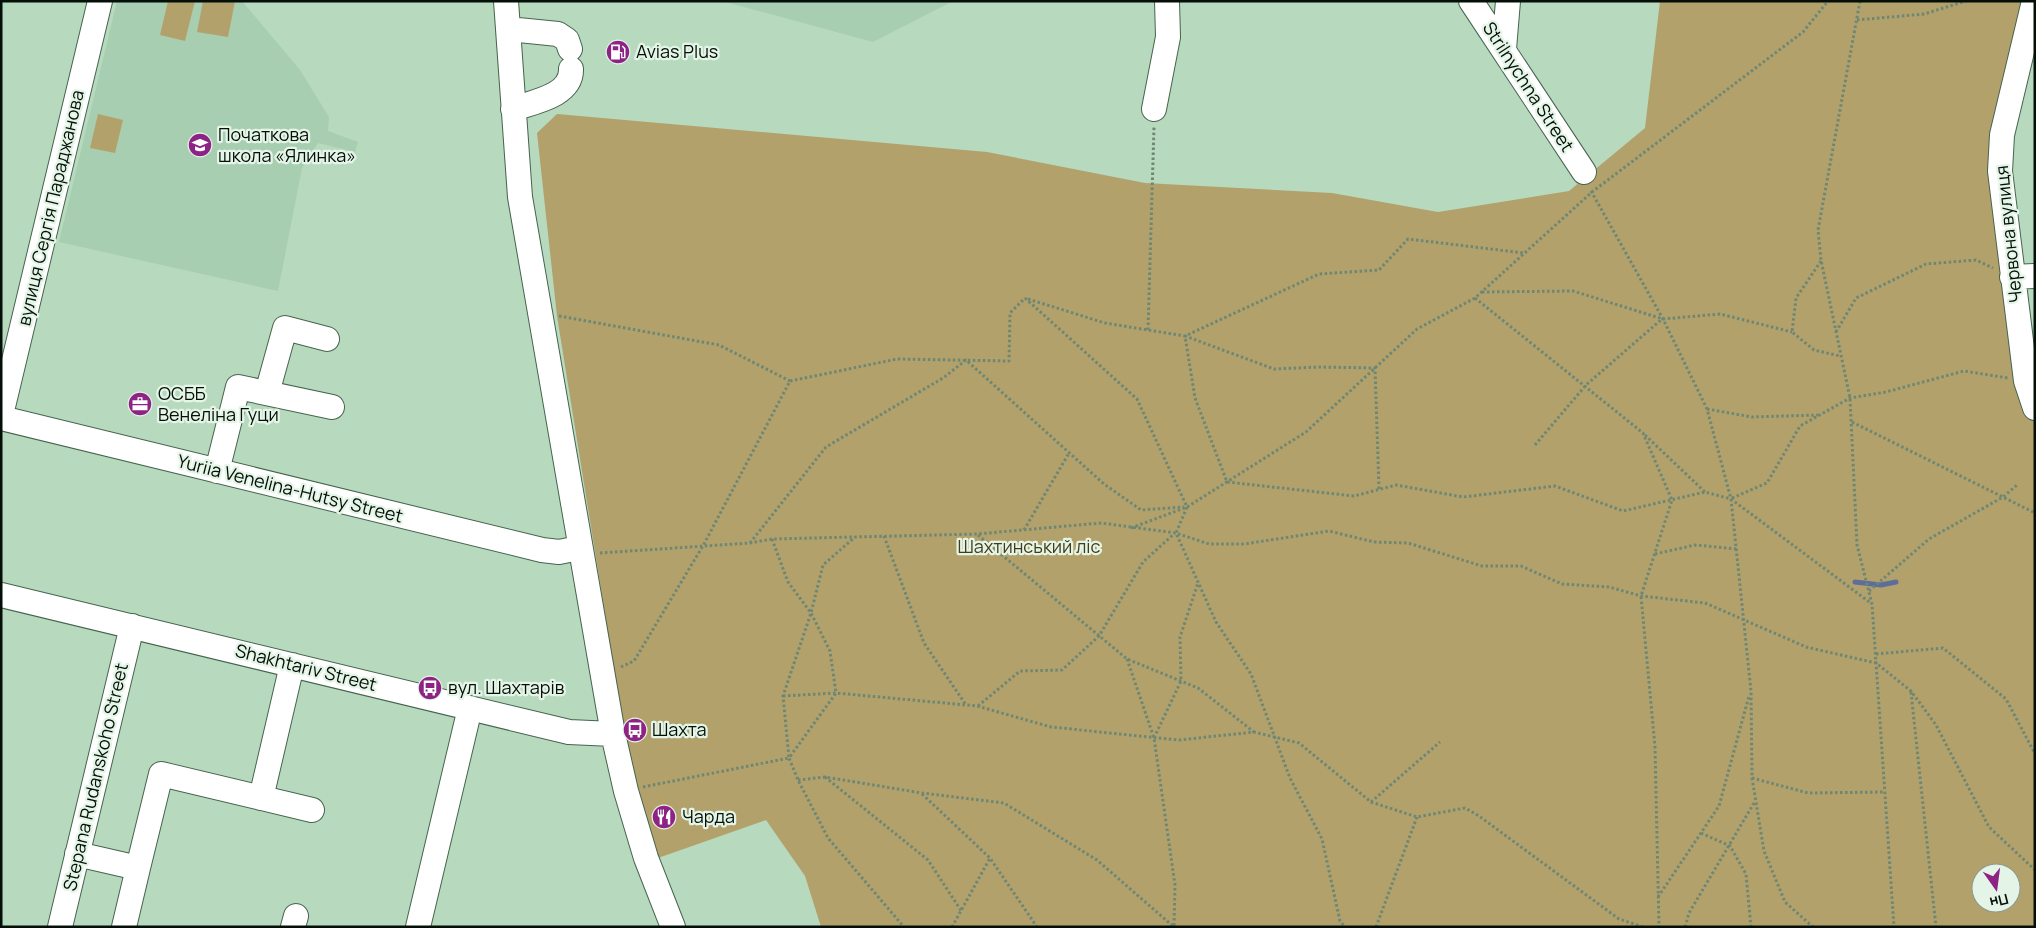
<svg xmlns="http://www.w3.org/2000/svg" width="2036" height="928" font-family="Manrope,sans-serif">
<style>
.built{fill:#a7ceb0}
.green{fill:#b3a16c;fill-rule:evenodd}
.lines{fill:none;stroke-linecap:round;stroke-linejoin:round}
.stream{stroke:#5d6e9a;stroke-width:5}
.minor-casing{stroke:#46644d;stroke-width:26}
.path{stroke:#6e8773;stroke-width:3;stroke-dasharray:2.5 2.5;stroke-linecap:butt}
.minor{stroke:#fff;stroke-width:24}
.labels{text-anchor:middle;stroke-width:4.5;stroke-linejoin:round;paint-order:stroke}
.poi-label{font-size:18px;fill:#040f07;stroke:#e4f5e7;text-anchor:start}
.street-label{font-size:18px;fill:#040f07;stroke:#e4f5e7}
.park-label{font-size:18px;fill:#453a18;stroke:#e4f5e7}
</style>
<rect width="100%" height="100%" fill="#b7d9be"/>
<path class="built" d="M117,1H242L300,70L329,117L328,131L358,142L355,152L318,143L302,168L278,291L59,242Z
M722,1H953L873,42Z"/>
<path class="green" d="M168,1H195L185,41L160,35Z
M203,1H235L228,37L197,32Z
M1660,1H2027L1991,155L2035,412V927H821L805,876L766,820L658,858L626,744L557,316L537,133L557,114L987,152L1145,183L1332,193L1438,212L1569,191L1645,128ZM1981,873H2011V903H1981Z
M98,114L123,120L115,153L90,148Z"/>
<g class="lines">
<path class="stream" d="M1855,582L1881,585L1896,582"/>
<g class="minor-casing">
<path id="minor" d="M506,1L520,197L613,734L626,791L646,858L673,927
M1471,1L1584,172
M2034,1L2002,135L2000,171L2026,381L2035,408
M508,29L558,34L567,40L570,49
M1504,49L1508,1
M513,109C533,102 572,96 571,69
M1154,109L1168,37L1167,1
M2012,277L2035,276
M267,393L285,328L327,339
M1,415L100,1
M1,418L542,550L559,552L579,548
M217,471L238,387L332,407
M1,595L569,732L613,734
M261,798L292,665
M77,854L138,868L161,774L312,810
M60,927L132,626
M124,927L138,868
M293,927L296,916
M418,927L470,708"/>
</g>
<path class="path" d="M1860,1L1818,230L1821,260L1850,398L1857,545L1872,604L1894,927
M1857,20L1924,14L1966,1
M1591,191L1663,319L1707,409L1731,499L1751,691L1752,778L1764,851L1785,902L1813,927
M1821,261L1796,298L1792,332L1814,350L1840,356
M1482,292L1573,291L1663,319L1720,314L1792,332
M1025,298L1137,399L1187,507L1176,533L1216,622L1251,674L1290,778L1322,839L1340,921L1345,927
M1475,298L1643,433L1672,500L1641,596L1655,747L1659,927
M1028,299L1105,323L1185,336L1319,274L1379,270L1408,239L1524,253
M559,316L719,345L790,381
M1148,330L1154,127
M1836,332L1856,298L1926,264L1976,260L1993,268
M1707,409L1752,417L1818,415
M1852,422L2035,513
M1645,435L1705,492
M1535,445L1586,385L1662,319
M1379,489L1375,368L1319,367L1274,369L1185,336L1195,398L1227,482L1354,496L1396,485L1463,497L1555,486L1623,511L1705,492L1731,499L1872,604
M1732,498L1767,483L1800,426L1850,398L1886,392L1964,371L2008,378
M1131,528L1187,507L1306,432L1417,329L1475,298L1592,192L1803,32L1828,1
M1024,530L1069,453
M978,535L1127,659L1198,688L1254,732
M884,536L924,643L966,705
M772,539L788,582L811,613L830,651L836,693L789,758L798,780L828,838L904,927
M750,543L826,447L943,378L966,360L1104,484L1141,510L1184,507
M600,553L750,543L772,539L977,534L1101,523L1176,533L1209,544H1244L1329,531L1374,542L1408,543L1482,566H1521L1562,584L1609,587L1641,596L1705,603L1806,647L1876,663L1911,691L1936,725L1989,827L2035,870
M1655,554L1695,545L1737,549
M1869,591L1929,539L2003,497L2017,485
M1876,654L1943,648L2006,699L2035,754
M1127,659L1154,738L1175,885L1174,927
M621,667L634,661L704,544L790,381L897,359L1009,361L1010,313L1025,298
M1911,692L1936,927
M783,696L836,693L977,706L1051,727L1179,740L1254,732L1299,743L1371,802L1417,817L1465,808L1479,816L1619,919L1643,927
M978,706L1020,671L1062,670L1099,636L1143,562L1175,533
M1154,738L1181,681L1180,637L1198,583
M825,777L928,860L962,912
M1752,778L1808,793L1885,792
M798,780L825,777L922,793L1004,803L1097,860L1174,927
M643,787L789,758L783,696L811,613L823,565L855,537
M922,794L990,858L1037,927
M1371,802L1440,742
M1701,833L1730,846L1746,874L1751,927
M1658,897L1719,806L1749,696
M952,927L990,858
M1376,927L1417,817
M1685,927L1689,913L1754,803"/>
<use href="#minor" class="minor"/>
</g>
<defs>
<g id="fuel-disc" transform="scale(1.25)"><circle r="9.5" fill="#8e2386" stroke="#e4f5e7"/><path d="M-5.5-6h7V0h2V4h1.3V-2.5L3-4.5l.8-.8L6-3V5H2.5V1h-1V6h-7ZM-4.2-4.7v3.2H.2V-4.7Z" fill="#fff"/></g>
<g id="school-disc" transform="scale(1.25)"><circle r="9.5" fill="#8e2386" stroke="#e4f5e7"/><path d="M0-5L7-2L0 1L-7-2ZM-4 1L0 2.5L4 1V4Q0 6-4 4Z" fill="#fff"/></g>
<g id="office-disc" transform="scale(1.25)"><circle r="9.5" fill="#8e2386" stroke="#e4f5e7"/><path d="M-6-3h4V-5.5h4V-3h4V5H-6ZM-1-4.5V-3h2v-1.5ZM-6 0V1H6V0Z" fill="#fff"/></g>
<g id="bus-disc" transform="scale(1.25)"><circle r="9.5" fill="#8e2386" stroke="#e4f5e7"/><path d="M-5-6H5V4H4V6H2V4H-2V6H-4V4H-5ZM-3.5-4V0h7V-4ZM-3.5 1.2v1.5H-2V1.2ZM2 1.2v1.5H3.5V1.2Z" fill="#fff"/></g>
<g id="restaurant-disc" transform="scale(1.25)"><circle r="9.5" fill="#8e2386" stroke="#e4f5e7"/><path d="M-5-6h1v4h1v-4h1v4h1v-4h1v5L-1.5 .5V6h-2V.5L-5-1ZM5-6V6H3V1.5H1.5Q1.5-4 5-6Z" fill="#fff"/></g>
</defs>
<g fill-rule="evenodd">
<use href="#fuel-disc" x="618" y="52"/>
<use href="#school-disc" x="200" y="145"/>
<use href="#office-disc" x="140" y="404"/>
<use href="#bus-disc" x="430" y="688"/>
<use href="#bus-disc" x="635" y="730"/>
<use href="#restaurant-disc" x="664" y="817"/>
</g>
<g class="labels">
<g class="poi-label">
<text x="636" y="58">Avias Plus</text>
<text x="218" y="141">Початкова<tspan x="218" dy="21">школа «Ялинка»</tspan></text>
<text x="158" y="400">ОСББ<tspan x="158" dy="21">Венеліна Гуци</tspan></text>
<text x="448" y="694">вул. Шахтарів</text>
<text x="652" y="736">Шахта</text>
<text x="682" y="823">Чарда</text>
</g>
<g class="street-label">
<text transform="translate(1528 87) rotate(57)" y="6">Strilnychna Street</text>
<text transform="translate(51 208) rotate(-77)" y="6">вулиця Сергія Параджанова</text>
<text transform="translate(2009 234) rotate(-96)" y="6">Червона вулиця</text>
<text transform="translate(290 489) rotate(14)" y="6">Yuriia Venelina-Hutsy Street</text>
<text transform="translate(306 668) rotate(14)" y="6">Shakhtariv Street</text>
<text transform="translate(96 777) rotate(-77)" y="6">Stepana Rudanskoho Street</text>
</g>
<g class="park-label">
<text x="1029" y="553">Шахтинський ліс</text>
</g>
</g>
<rect width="2036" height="928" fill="none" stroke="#040f07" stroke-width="5"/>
<g transform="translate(1996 888) rotate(166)"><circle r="24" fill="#e4f5e7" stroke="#8a998d"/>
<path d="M0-4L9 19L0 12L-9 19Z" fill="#8e2386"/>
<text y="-8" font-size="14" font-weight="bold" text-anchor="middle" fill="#040f07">Пн</text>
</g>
</svg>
